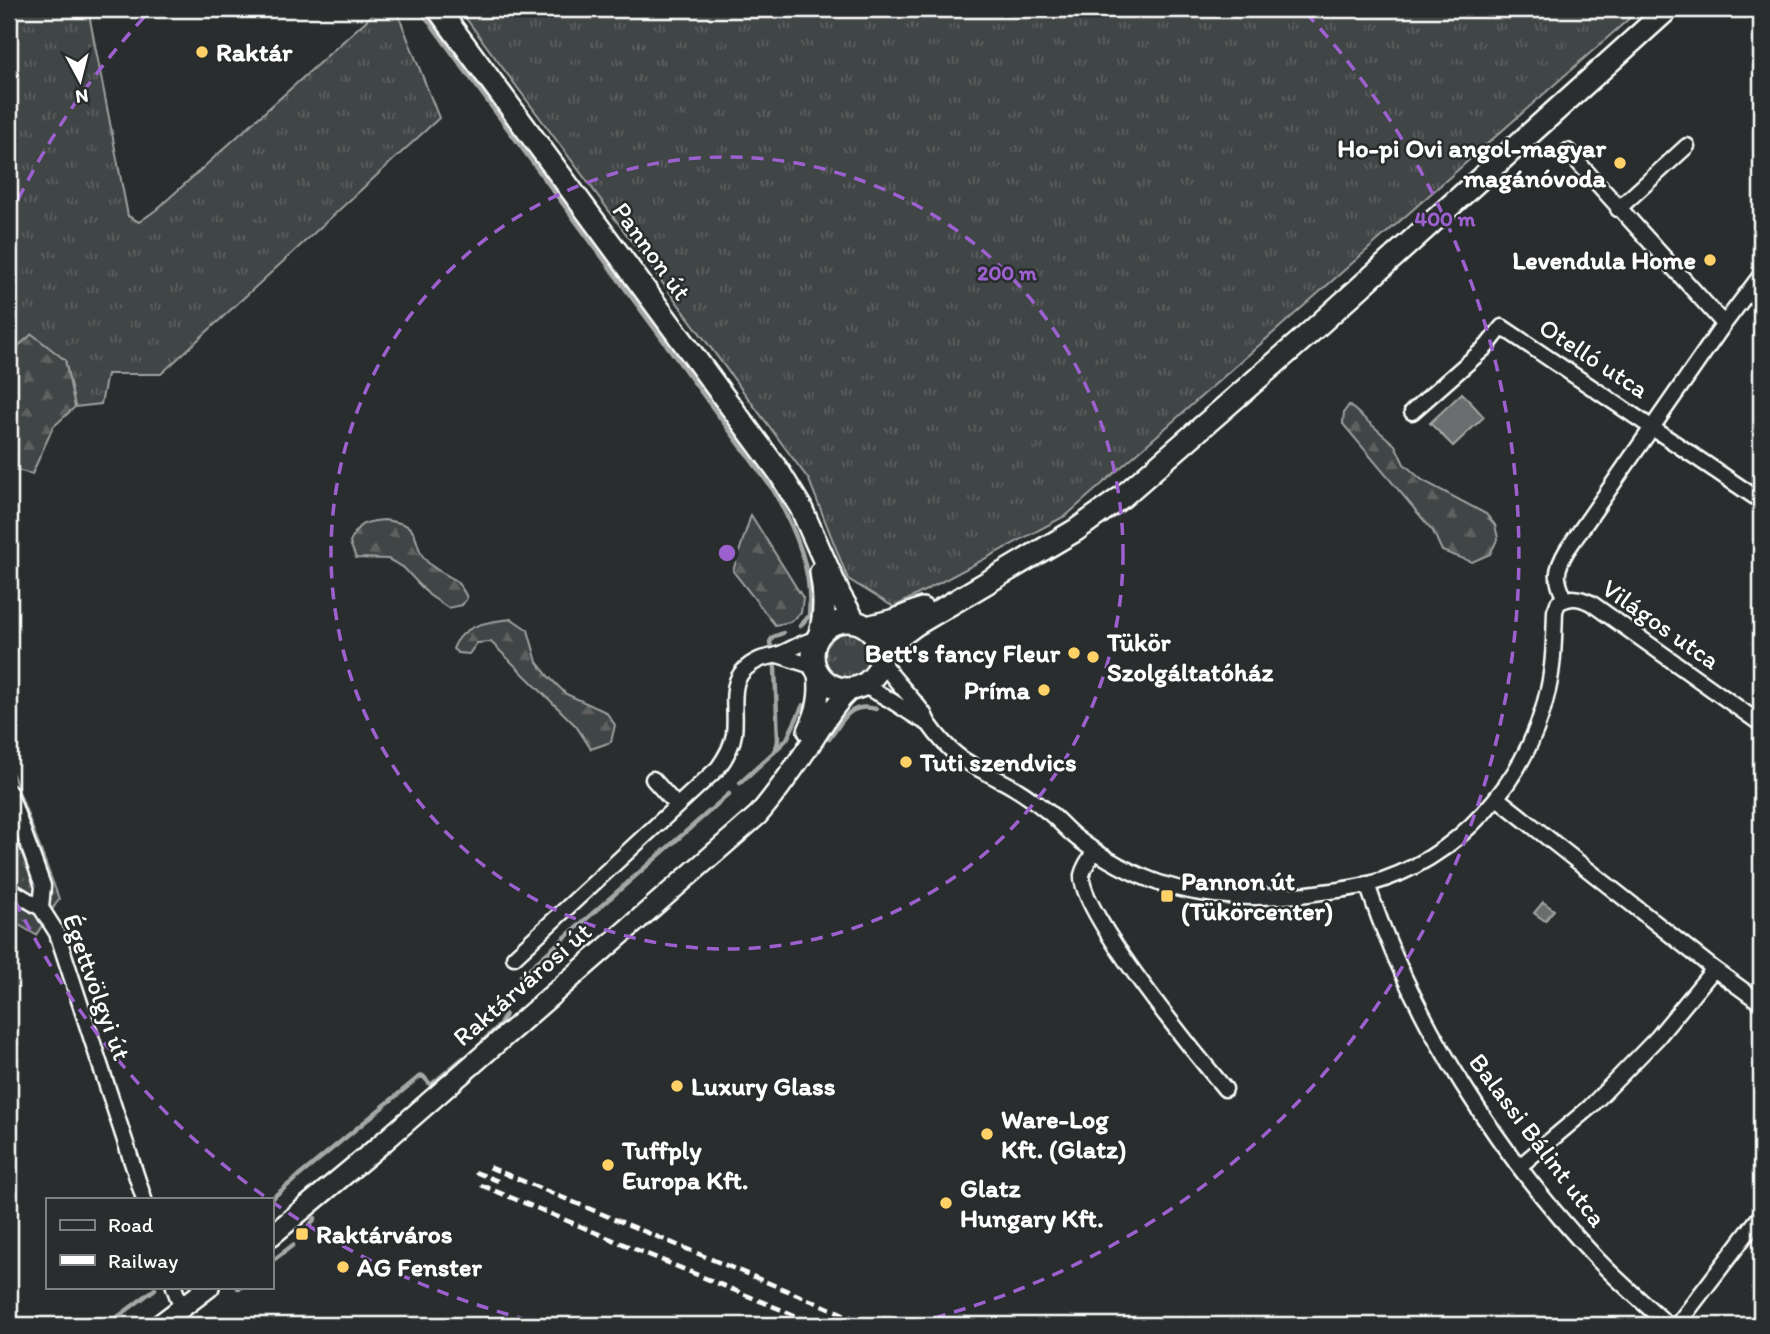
<svg xmlns="http://www.w3.org/2000/svg" width="1770" height="1334" font-family="Itim,sans-serif">
<style>
.grass{fill:url(#grass-tufts);stroke:#a0a2a2;stroke-width:2}
.forest{fill:url(#forest-firs);stroke:#a0a2a2;stroke-width:2}
.garden{fill:url(#garden-dots);stroke:#a0a2a2;stroke-width:2}
.water{fill:#6a6c6d;stroke:#a6a7a7;stroke-width:2}
.lines{fill:none;stroke-linecap:round;stroke-linejoin:round}
.stream{stroke:#a6a7a7;stroke-width:4.5}
.minor-casing{stroke:#fff;stroke-width:19}
.tertiary-casing{stroke:#fff;stroke-width:24}
.secondary-casing{stroke:#fff;stroke-width:26}
.minor{stroke:#2a2d2e;stroke-width:14}
.tertiary{stroke:#2a2d2e;stroke-width:19}
.secondary{stroke:#2a2d2e;stroke-width:21}
.rail{stroke:#fff;stroke-width:4.5;stroke-dasharray:10 5;stroke-linecap:butt}
.ring{fill:none;stroke:#9c61cf;stroke-width:3.5;stroke-dasharray:12 9}
.poi-dot{fill:#ffd166;stroke:#2a2d2e;stroke-width:2.5}
.labels{text-anchor:middle;stroke-width:5;stroke-linejoin:round;paint-order:stroke}
.poi-label{font-size:26px;font-weight:bold;fill:#fff;stroke:#2a2d2e;text-anchor:start}
.street-label{font-size:26px;fill:#fff;stroke:#2a2d2e}
.centre{fill:#9c61cf;stroke:#2a2d2e;stroke-width:3.5}
.ring-label{font-size:21px;text-anchor:middle;font-weight:bold;fill:#9c61cf;stroke:#2a2d2e;stroke-width:5;stroke-linejoin:round;paint-order:stroke}
</style>
<defs>
<pattern id="grass-tufts" width="24" height="20" patternUnits="userSpaceOnUse" patternTransform="scale(1.75)"><rect width="24" height="20" fill="#414445"/><path d="M3 7l-1-3M5 7V3M7 7l1-3M15 17l-1-3M17 17v-4M19 17l1-3" fill="none" stroke="#5e6061"/></pattern>
<pattern id="forest-firs" width="22" height="20" patternUnits="userSpaceOnUse" patternTransform="scale(1.75)"><rect width="22" height="20" fill="#414445"/><path d="M5 1l3.5 6h-7zM16 11l3.5 6h-7z" fill="#5e6061"/></pattern>
<pattern id="garden-dots" width="8" height="8" patternUnits="userSpaceOnUse" patternTransform="scale(1.75)"><rect width="8" height="8" fill="#414445"/><path d="M2 2h.1M6 6h.1" fill="none" stroke="#5e6061" stroke-width="1.8" stroke-linecap="round"/></pattern>
</defs>
<rect width="100%" height="100%" fill="#2a2d2e"/>
<filter id="ink" filterUnits="userSpaceOnUse"><feTurbulence type="fractalNoise" baseFrequency=".0143" numOctaves="2"/><feDisplacementMap in="SourceGraphic" scale="14" xChannelSelector="R" yChannelSelector="G"/><feConvolveMatrix kernelMatrix="1 2 1 2 8 2 1 2 1" color-interpolation-filters="sRGB"/></filter>
<g filter="url(#ink)">
<path class="grass" d="M9,9H88L128,216L139,222L156,210L379,9H396L439,118L161,374H107L101,404L75,407L65,360L9,354Z
M459,9H1640L1067,515L894,607L848,579L809,480Z
M822 654a26 26 0 1 1 52 0a26 26 0 1 1-52 0Z"/>
<path class="forest" d="M32,334L65,360L75,407L53,427L32,474L9,468V391L15,389L9,354Z
M1349,405L1395,445L1404,464L1422,480L1486,514L1495,525L1498,538L1490,554L1472,562L1442,551L1433,531L1343,424L1344,412Z
M751,515L803,598L801,613L790,622L775,625L733,571Z
M384,520C392,522 404,522 410,528C418,536 417,550 424,558C438,577 456,571 467,598L462,605L448,608L429,595L403,567L388,559L356,558L350,543C358,522 364,522 384,520Z
M512,619L528,630L537,662L549,677L566,694L606,712L615,725L611,742L591,749L576,726L491,642L477,643L469,654L458,653L453,649C462,624 490,621 512,619Z"/>
<path class="garden" d="M9,764L59,899L36,935L9,919Z"/>
<path class="water" d="M1462,393L1484,417L1453,446L1430,423Z
M1543,902L1554,910L1545,921L1534,913Z"/>
<g class="lines">
<path class="stream" d="M420,9L774,491C796,531 813,570 809,616L800,626
M829,739C843,721 848,702 876,709
M777,749L787,739L803,705
M740,783L775,751L778,741L775,668L770,642L773,637L783,633
M521,976L729,794
M483,1041L500,1025L505,1014
M271,1199L419,1077L423,1076L431,1085L463,1058
M302,1237L315,1218
M272,1261L293,1245
M238,1288L242,1287
M107,1325L155,1289"/>
<g class="minor-casing">
<path id="minor" d="M1568,151L1724,324
M1618,209L1687,146
M1412,412L1487,346L1502,327L1761,501
M1565,599C1555,579 1555,570 1567,550L1724,324L1761,275
M778,655L815,667
M881,661C893,679 908,693 921,710C925,714 926,719 929,724C936,734 947,747 957,755C969,765 984,771 998,779C1015,787 1032,799 1047,811C1058,819 1067,831 1078,839C1103,858 1132,874 1162,884C1210,899 1259,899 1308,894C1327,891 1347,890 1366,885C1457,861 1528,781 1548,690C1554,664 1554,638 1555,611L1558,603C1571,596 1578,597 1591,603L1761,724
M862,686C888,695 905,712 929,724
M653,779L677,806
M9,792L43,886L41,908
M1497,798L1714,969L1761,1003
M1095,851C1090,858 1084,866 1082,875C1078,910 1198,1057 1225,1089
M1367,884C1412,1020 1500,1157 1598,1260C1620,1283 1645,1304 1668,1325
M9,889L41,908L57,933L144,1199
M514,957L718,768C726,757 732,747 734,734C738,703 723,675 761,659C766,657 772,657 777,655C792,650 800,642 817,639
M1520,1166L1590,1107L1657,1038L1714,969
M174,1287L182,1309
M1677,1325L1761,1215"/>
</g>
<g class="tertiary-casing">
<path id="tertiary" d="M808,731C817,711 821,696 818,674
M271,1236L379,1146L758,815C778,792 794,768 811,743C824,724 833,705 851,689
M159,1325L209,1287"/>
</g>
<g class="secondary-casing">
<path id="secondary" d="M438,9L779,472L801,508L840,596L855,622
M813 655a34 34 0 1 1 68 0a34 34 0 1 1-68 0Z
M867,627L895,620L922,609
M820,633C826,612 825,593 821,572
M882,654L892,642L915,625L1076,530L1122,497L1304,338L1668,9"/>
</g>
<use href="#minor" class="minor"/>
<use href="#tertiary" class="tertiary"/>
<use href="#secondary" class="secondary"/>
<path class="rail" d="M489,1167L870,1325
M475,1172L498,1181
M481,1185L818,1325"/>
</g>
</g>
<g class="ring">
<circle cx="727" cy="553" r="396"/>
<path d="M549 1325A792 792 0 0 1 9 888M9 218A792 792 0 0 1 148 13M1306 13A792 792 0 0 1 905 1325"/>
</g>
<g class="poi-dot">
<circle cx="202" cy="52" r="7"/>
<circle cx="1620" cy="163" r="7"/>
<circle cx="1710" cy="260" r="7"/>
<circle cx="1074" cy="653" r="7"/>
<circle cx="1093" cy="657" r="7"/>
<circle cx="1044" cy="690" r="7"/>
<circle cx="906" cy="762" r="7"/>
<rect x="1160" y="889" width="14" height="14" rx="3.5"/>
<circle cx="677" cy="1086" r="7"/>
<circle cx="987" cy="1134" r="7"/>
<circle cx="608" cy="1165" r="7"/>
<circle cx="946" cy="1203" r="7"/>
<rect x="295" y="1227" width="14" height="14" rx="3.5"/>
<circle cx="343" cy="1267" r="7"/>
</g>
<g class="labels">
<g class="poi-label">
<text x="216" y="61">Raktár</text>
<text x="1606" y="157" text-anchor="end">Ho-pi Ovi angol-magyar<tspan x="1606" dy="30">magánóvoda</tspan></text>
<text x="1696" y="269" text-anchor="end">Levendula Home</text>
<text x="1107" y="651">Tükör<tspan x="1107" dy="30">Szolgáltatóház</tspan></text>
<text x="1060" y="662" text-anchor="end">Bett's fancy Fleur</text>
<text x="1030" y="699" text-anchor="end">Príma</text>
<text x="920" y="771">Tuti szendvics</text>
<text x="1181" y="890">Pannon út<tspan x="1181" dy="30">(Tükörcenter)</tspan></text>
<text x="691" y="1095">Luxury Glass</text>
<text x="1001" y="1128">Ware-Log<tspan x="1001" dy="30">Kft. (Glatz)</tspan></text>
<text x="622" y="1159">Tuffply<tspan x="622" dy="30">Europa Kft.</tspan></text>
<text x="960" y="1197">Glatz<tspan x="960" dy="30">Hungary Kft.</tspan></text>
<text x="316" y="1243">Raktárváros</text>
<text x="357" y="1276">AG Fenster</text>
</g>
<g class="street-label">
<text transform="translate(652 251) rotate(54)" y="9">Pannon út</text>
<text transform="translate(1594 358) rotate(33)" y="9">Otelló utca</text>
<text transform="translate(1661 624) rotate(35)" y="9">Világos utca</text>
<text transform="translate(522 984) rotate(-41)" y="9">Raktárvárosi út</text>
<text transform="translate(97 987) rotate(70)" y="9">Égettvölgyi út</text>
<text transform="translate(1538 1140) rotate(53)" y="9">Balassi Bálint utca</text>
</g>
</g>
<circle cx="727" cy="553" r="10" class="centre"/>
<g class="ring-label">
<text x="1445" y="226">400 m</text>
<text x="1007" y="280">200 m</text>
</g>
<rect width="1770" height="1334" fill="none" stroke="#2a2d2e" stroke-width="35"/>
<rect x="18" y="18" width="1735" height="1299" fill="none" stroke="#fff" stroke-width="2.5" filter="url(#ink)"/>
<rect x="46" y="1198" width="228" height="91" fill="#2a2d2e" stroke="#7f8182" stroke-width="2"/>
<rect x="60" y="1220" width="35" height="10" fill="#2a2d2e" stroke="#7f8182" stroke-width="2"/>
<text x="108" y="1232" font-size="21" fill="#ffffff">Road</text>
<rect x="60" y="1255" width="35" height="10" fill="#ffffff" stroke="#7f8182" stroke-width="2"/>
<text x="108" y="1268" font-size="21" fill="#ffffff">Railway</text>
<g transform="translate(80 80) rotate(173)" stroke="#2a2d2e" stroke-width="5" paint-order="stroke">
<path d="M0-5L12 26L0 18L-12 26Z" fill="#ffffff"/>
<text y="-10" font-size="19" font-weight="bold" text-anchor="middle" fill="#ffffff">N</text>
</g>
</svg>
